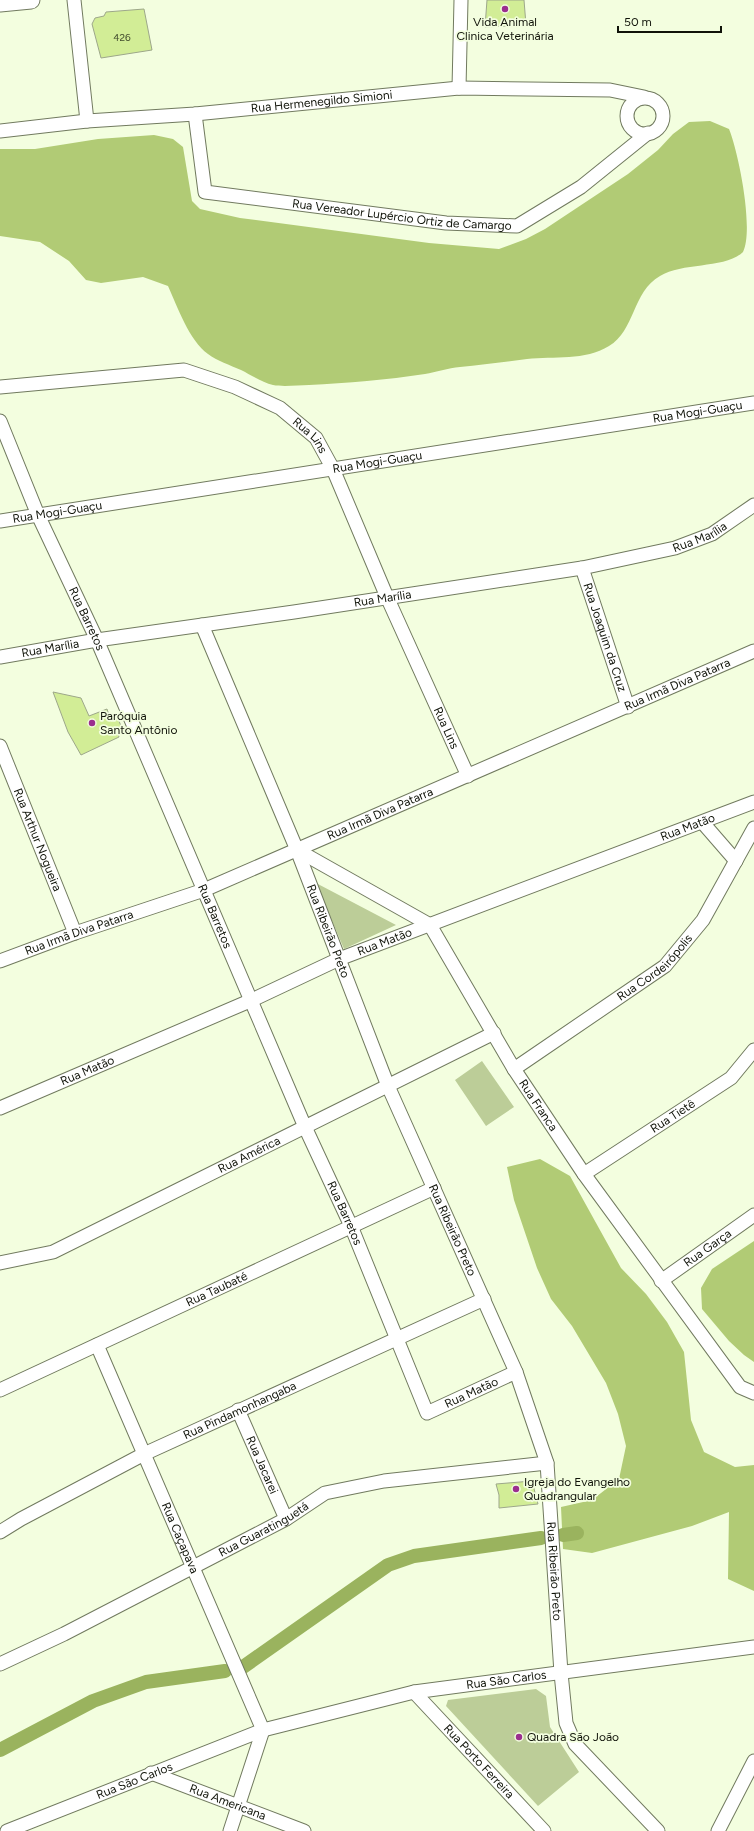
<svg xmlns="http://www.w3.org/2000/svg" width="754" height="1831" font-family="Figtree,sans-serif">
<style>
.green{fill:#bccd98}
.forest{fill:#b1cb75}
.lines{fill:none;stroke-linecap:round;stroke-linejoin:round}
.canal{stroke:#9ab35e;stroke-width:14}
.building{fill:#d2ed96;stroke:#9da78a}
.minor-casing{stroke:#717a5f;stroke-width:15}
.tertiary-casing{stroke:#717a5f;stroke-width:19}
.minor{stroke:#fff;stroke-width:13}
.tertiary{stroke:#fff;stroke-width:17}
.poi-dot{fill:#9b2e8f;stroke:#f3fedf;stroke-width:1.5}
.labels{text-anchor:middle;stroke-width:3.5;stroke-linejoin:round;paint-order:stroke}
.number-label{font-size:10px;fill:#404a2c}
.poi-label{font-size:12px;fill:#101309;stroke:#f3fedf;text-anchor:start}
.street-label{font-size:12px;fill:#101309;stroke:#f3fedf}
</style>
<rect width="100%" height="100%" fill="#f3fedf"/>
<path class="green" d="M316,883L396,925L344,949Z
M482,1061L514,1107L486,1126L455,1080Z
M536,1689L546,1696L550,1727L579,1772L538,1806L446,1706L448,1700Z"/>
<path class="forest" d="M710,121L729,129C739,154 754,230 743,252C725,269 683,262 660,276C632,292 635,331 609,346C585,361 554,356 527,359C505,362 482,365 460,367C448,368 436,372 425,374C387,380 347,383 309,385C298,385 284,387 273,385C263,383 251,375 241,370C230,365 217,361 208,354C189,340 178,308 168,286L143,277L101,283L86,280L69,261L40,242L0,236V149H35L98,139L154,135L173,139L183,147L192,201L200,209L240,218L429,243L499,249L526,239L545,229L628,174L658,150L673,134L689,122Z
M540,1159L570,1176L621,1268L646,1294L667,1322L684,1352L691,1420L704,1452L735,1467L754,1465V1591L728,1579L729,1512L692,1526L592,1553L563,1549L561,1507L592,1500L619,1479L626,1446L618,1414L606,1383L572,1326L551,1299L537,1268L514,1200L507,1167Z
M754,1241V1362L744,1355L729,1341L702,1309L701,1288L712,1269Z"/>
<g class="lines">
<path class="canal" d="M563,1535L577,1533
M243,1667L388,1565L414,1556L541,1538
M0,1750L93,1701L146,1682L225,1671"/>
</g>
<path class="building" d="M487,0H524L526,25L485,27Z
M144,9L152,50L101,58L92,24L95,18L104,16L106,12Z
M53,692L81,698L89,716L107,709L110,718L117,716L121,726L117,730L119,737L81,755L68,732Z
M532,1481L538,1504L499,1508V1495L496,1484Z"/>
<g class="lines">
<g class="minor-casing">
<g id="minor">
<path d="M74,0L87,121"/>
<path d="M459,88L461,0"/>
<circle cx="645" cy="116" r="18"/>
<path id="s1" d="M195,114L205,192L446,223L517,226L581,187L648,133"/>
<path id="s2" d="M0,131L87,121L195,114L459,88L610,90L644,97"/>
<path id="s3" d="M0,387L184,370L235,387L280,408L316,438L333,469L387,597L468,776"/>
<path id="s4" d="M0,421L38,515L97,640L305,1127L351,1226L427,1413L516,1372"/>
<path id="s5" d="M0,521L754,403"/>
<path id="s6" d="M582,568L628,707"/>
<path id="s7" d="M202,625L297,850L388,1086L516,1372L547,1463L561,1673L566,1723L575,1744L658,1831"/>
<path id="s8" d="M0,657L97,640L294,612L582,568L675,548L712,534L754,505"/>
<path id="s9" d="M0,746L75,933"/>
<path d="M703,823L736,861"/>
<path id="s10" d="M297,850L430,925L514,1069L584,1174L740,1387L754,1393"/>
<path id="s11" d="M0,961L75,933L204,890L754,651"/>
<path id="s12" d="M514,1069L665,966L703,920L754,828"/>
<path id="s13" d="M0,1108L252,1000L339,959L754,802"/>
<path id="s14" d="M584,1174L731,1078L754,1050"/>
<path id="s15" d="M0,1263L53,1252L494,1033"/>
<path id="s16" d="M661,1281L754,1215"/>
<path id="s17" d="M97,1345L263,1730"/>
<path id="s18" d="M0,1390L434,1188"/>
<path id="s19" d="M238,1410L286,1519"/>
<path id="s20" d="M0,1532L21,1519L144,1454L484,1299"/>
<path id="s21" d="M0,1664L64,1634L286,1519L325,1493L384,1481L547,1463"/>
<path id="s22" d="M414,1692L544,1831"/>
<path id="s23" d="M151,1773L304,1831"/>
<path id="s24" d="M7,1831L263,1730L414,1692L754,1647"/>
<path d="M230,1831L263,1730"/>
<path d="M718,1831L754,1761"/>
</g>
</g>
<g class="tertiary-casing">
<path id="tertiary" d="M0,3L31,0"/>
</g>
<use href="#minor" class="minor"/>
<use href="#tertiary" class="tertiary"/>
</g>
<g class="poi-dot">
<circle cx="505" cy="9" r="4"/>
<circle cx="92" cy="723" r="4"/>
<circle cx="516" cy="1489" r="4"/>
<circle cx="519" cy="1737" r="4"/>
</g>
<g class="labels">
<g class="number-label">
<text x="122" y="41">426</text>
</g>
<g class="poi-label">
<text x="505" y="26" text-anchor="middle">Vida Animal<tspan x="505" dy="14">Clinica Veterinária</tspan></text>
<text x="100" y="720">Paróquia<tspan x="100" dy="14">Santo Antônio</tspan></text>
<text x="524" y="1486">Igreja do Evangelho<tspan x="524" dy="14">Quadrangular</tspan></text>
<text x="527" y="1741">Quadra São João</text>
</g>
<g class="street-label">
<text dy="4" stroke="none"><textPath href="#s2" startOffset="323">Rua Hermenegildo Simioni</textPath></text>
<text dy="4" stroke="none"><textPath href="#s1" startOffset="277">Rua Vereador Lupércio Ortiz de Camargo</textPath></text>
<text dy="4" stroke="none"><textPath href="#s5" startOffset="706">Rua Mogi-Guaçu</textPath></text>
<text dy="4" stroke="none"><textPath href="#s3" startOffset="329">Rua Lins</textPath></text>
<text dy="4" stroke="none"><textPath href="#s5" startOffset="382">Rua Mogi-Guaçu</textPath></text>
<text dy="4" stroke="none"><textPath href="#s5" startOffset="58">Rua Mogi-Guaçu</textPath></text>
<text dy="4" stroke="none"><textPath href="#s8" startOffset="711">Rua Marília</textPath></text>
<text dy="4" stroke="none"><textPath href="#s8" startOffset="387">Rua Marília</textPath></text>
<text dy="4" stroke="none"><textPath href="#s4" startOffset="216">Rua Barretos</textPath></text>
<text dy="4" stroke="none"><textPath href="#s6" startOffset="73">Rua Joaquim da Cruz</textPath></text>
<text dy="4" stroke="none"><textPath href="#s8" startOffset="51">Rua Marília</textPath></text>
<text dy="4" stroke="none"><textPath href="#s11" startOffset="732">Rua Irmã Diva Patarra</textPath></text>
<text dy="4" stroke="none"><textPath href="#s3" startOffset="653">Rua Lins</textPath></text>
<text dy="4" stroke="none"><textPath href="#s11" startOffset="408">Rua Irmã Diva Patarra</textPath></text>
<text dy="4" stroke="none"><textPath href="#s13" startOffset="743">Rua Matão</textPath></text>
<text dy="4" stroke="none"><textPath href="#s9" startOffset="101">Rua Arthur Nogueira</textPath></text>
<text dy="4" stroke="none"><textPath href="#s4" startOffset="540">Rua Barretos</textPath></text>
<text dy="4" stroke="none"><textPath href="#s7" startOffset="331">Rua Ribeirão Preto</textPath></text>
<text dy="4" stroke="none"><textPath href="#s11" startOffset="84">Rua Irmã Diva Patarra</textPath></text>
<text dy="4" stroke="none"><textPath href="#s13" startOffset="419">Rua Matão</textPath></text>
<text dy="4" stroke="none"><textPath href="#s12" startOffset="174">Rua Cordeirópolis</textPath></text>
<text dy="4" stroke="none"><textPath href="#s13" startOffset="95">Rua Matão</textPath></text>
<text dy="4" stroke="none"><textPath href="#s10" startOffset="363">Rua Franca</textPath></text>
<text dy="4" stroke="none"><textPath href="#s14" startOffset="106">Rua Tietê</textPath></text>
<text dy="4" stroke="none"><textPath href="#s15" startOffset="273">Rua América</textPath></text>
<text dy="4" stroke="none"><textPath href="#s4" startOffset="864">Rua Barretos</textPath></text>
<text dy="4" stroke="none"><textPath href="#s7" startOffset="655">Rua Ribeirão Preto</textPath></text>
<text dy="4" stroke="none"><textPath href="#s16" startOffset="57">Rua Garça</textPath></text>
<text dy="4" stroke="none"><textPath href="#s18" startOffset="239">Rua Taubaté</textPath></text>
<text dy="4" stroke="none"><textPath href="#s4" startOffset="1129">Rua Matão</textPath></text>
<text dy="4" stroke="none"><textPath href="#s20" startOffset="269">Rua Pindamonhangaba</textPath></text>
<text dy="4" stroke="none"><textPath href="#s19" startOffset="60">Rua Jacarei</textPath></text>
<text dy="4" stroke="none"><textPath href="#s21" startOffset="296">Rua Guaratinguetá</textPath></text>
<text dy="4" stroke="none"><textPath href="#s17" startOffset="210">Rua Caçapava</textPath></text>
<text dy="4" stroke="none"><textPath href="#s7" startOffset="1015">Rua Ribeirão Preto</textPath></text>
<text dy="4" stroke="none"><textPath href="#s24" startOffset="524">Rua São Carlos</textPath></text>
<text dy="4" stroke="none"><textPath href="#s22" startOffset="95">Rua Porto Ferreira</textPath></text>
<text dy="4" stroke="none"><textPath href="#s24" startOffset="137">Rua São Carlos</textPath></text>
<text dy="4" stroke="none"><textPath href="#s23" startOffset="82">Rua Americana</textPath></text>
</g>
</g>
<path d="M618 26v6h103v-6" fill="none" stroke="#101309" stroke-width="2"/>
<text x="624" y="26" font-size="12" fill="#101309" stroke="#f3fedf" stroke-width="3" paint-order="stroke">50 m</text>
</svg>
